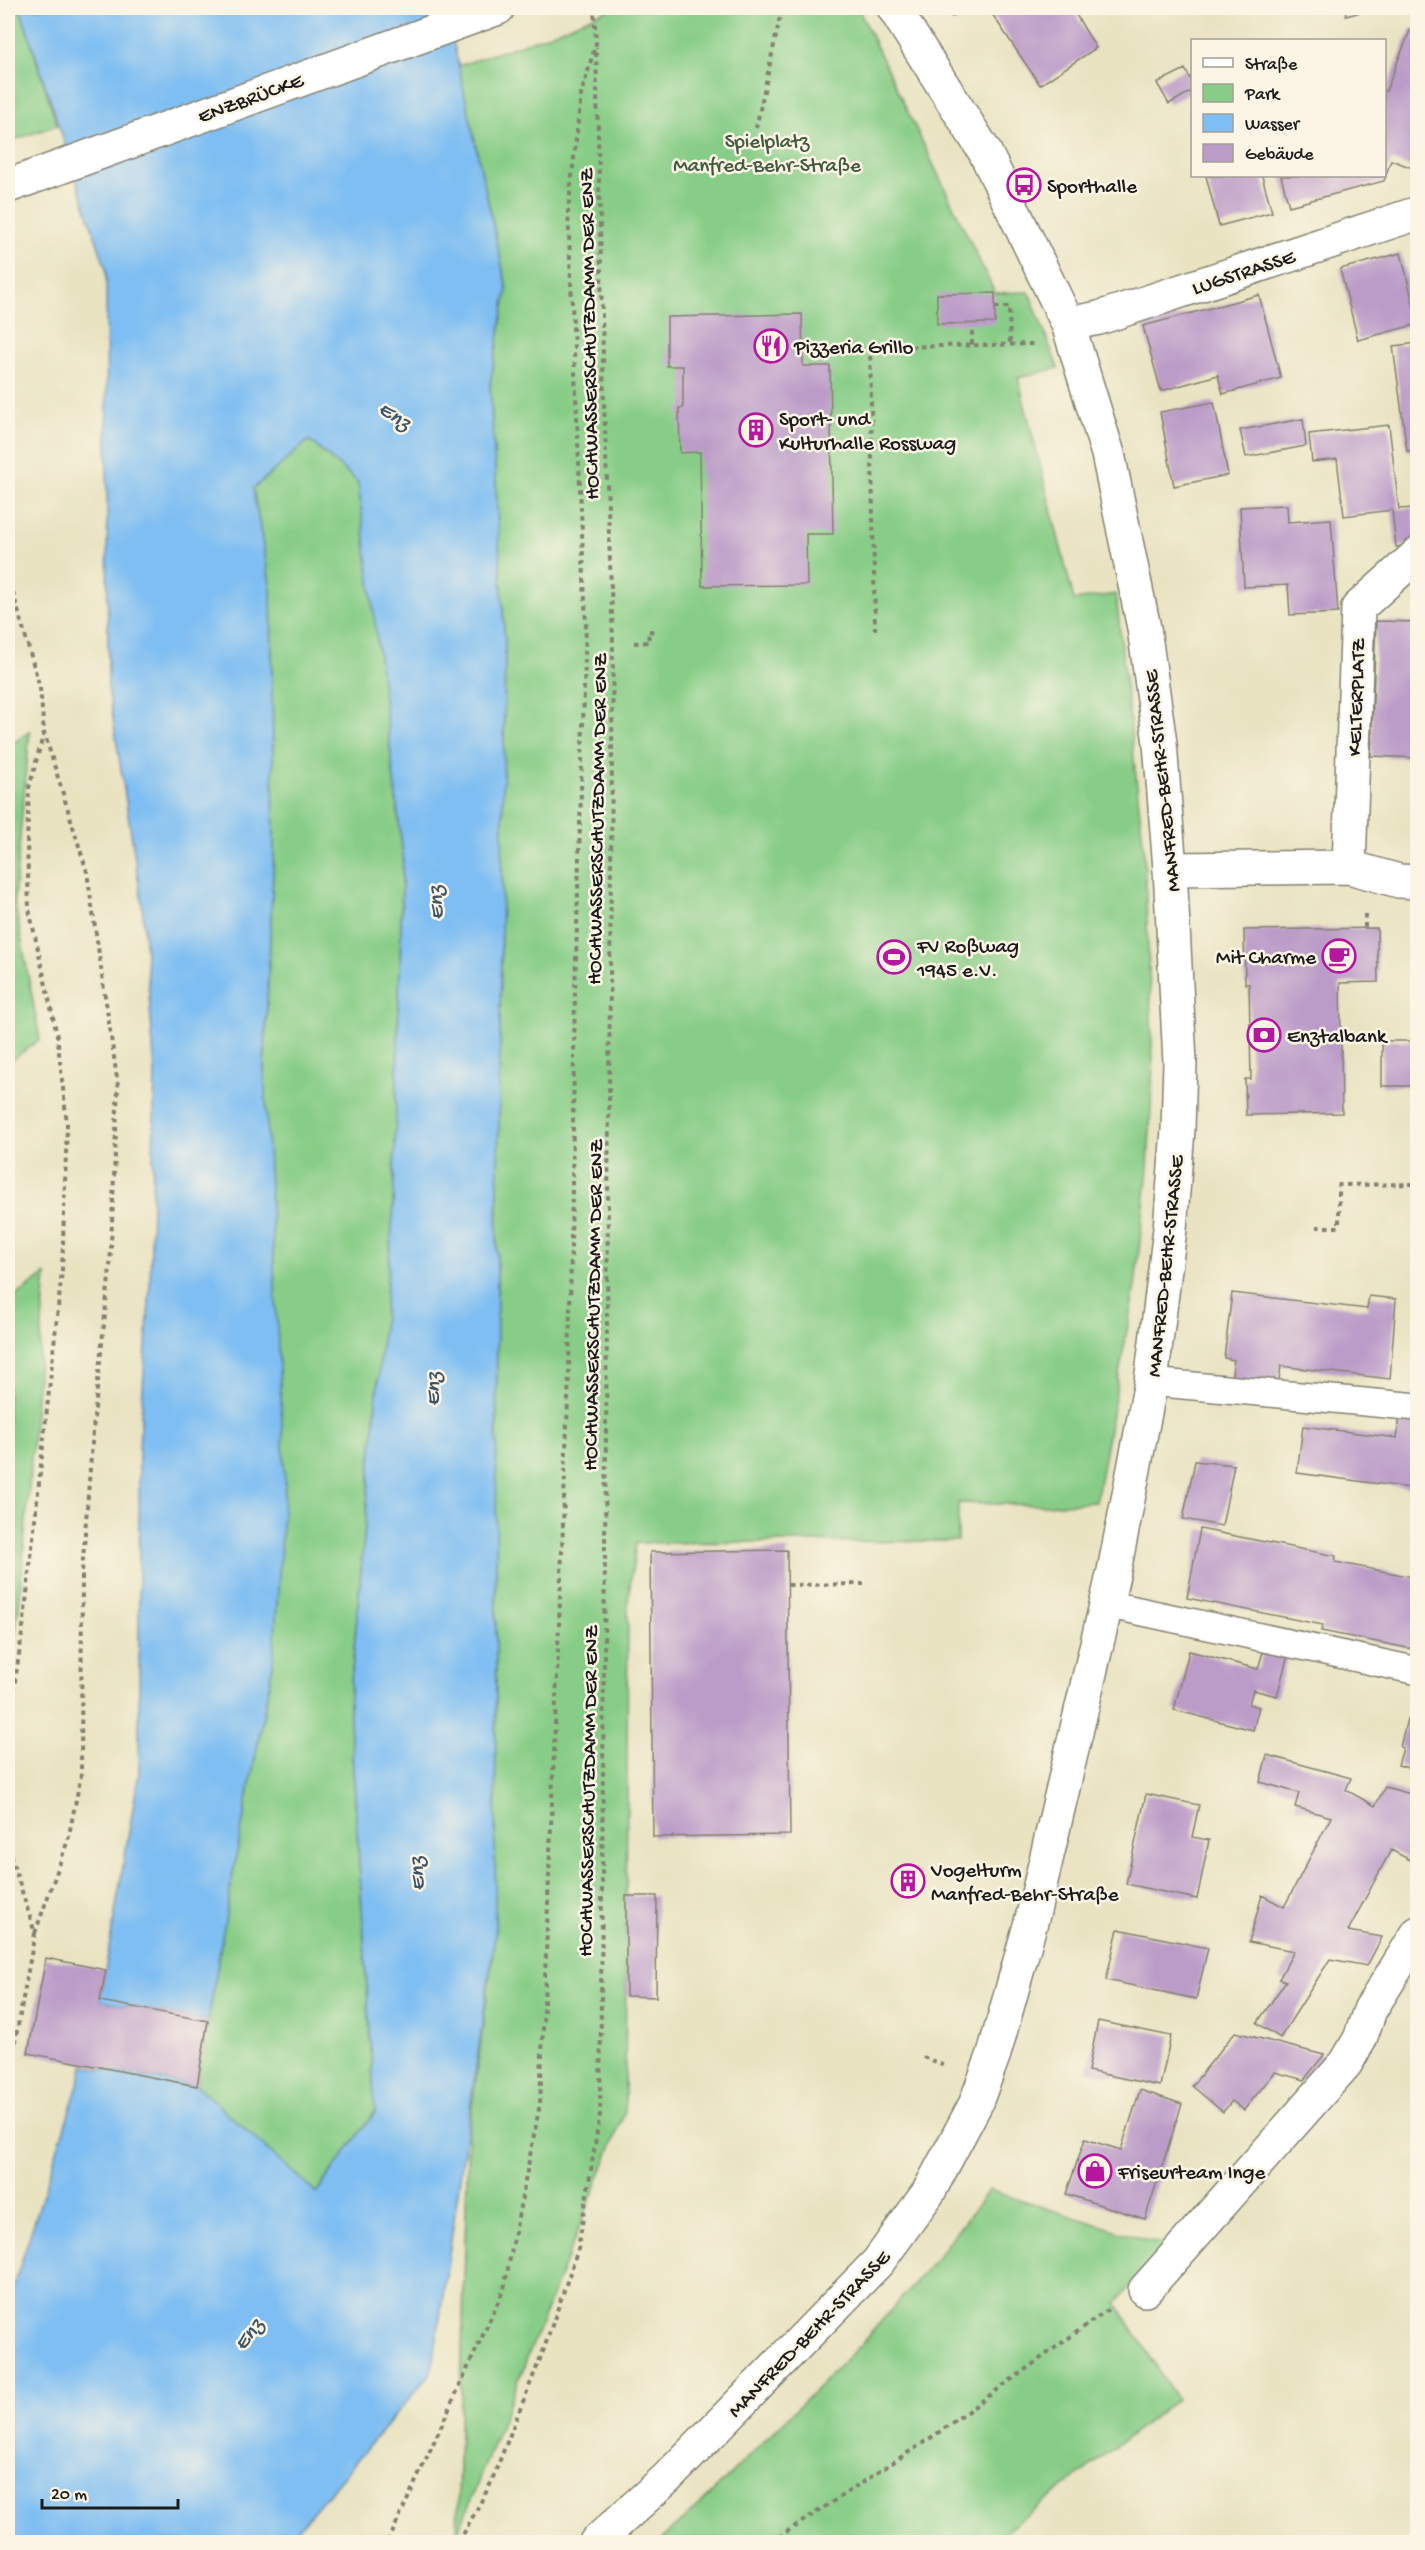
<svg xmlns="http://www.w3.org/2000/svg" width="1425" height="2550" font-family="'Gochi Hand',sans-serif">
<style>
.green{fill:#88cd87;stroke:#527452;stroke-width:1.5}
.water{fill:#7ebef2;stroke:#4d6d87;stroke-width:1.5}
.building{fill:#bb9cc8}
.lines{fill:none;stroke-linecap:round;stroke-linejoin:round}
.service-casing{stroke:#82806f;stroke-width:30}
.minor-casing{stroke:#82806f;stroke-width:36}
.tertiary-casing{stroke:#82806f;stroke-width:36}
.path{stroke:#82806f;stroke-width:4;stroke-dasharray:4.5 4.5;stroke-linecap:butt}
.service{stroke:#fff;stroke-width:27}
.minor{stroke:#fff;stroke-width:33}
.tertiary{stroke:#fff;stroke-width:33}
.labels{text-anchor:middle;stroke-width:5;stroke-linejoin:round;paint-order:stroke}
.street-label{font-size:21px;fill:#1c1c1c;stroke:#fcf5e5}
.park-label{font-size:21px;fill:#425a41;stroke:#fcf5e5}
.poi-label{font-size:21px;fill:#1c1c1c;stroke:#fcf5e5;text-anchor:start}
.water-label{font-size:22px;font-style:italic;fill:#3e5567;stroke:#fcf5e5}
</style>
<rect width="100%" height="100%" fill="#fcf5e5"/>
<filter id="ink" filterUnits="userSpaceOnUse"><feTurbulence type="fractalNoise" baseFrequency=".0167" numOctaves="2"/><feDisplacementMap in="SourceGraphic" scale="12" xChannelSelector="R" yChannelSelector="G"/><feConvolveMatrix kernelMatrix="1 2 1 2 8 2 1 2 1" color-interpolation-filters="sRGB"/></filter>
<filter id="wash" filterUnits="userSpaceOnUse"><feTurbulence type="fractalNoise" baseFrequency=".008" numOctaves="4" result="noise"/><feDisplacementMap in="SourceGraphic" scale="24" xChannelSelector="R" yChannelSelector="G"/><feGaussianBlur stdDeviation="1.35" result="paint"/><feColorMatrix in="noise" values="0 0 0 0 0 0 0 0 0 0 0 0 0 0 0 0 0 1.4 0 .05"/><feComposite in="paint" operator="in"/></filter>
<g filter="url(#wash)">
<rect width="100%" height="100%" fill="#e9e3c2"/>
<path class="green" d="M8,8H20L57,125L8,142Z
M612,8H858L995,293L1029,292L1058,368L1018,378L1074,600L1116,594L1144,851L1153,1064L1148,1169L1135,1286L1096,1502L1043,1505L958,1503V1541L636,1543L628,1601L625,2112L457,2535L468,2137L495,1936L497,1251L505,645L490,384L507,289L458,66L543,37Z
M309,440L358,482L403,855L393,1216L349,1705L375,2112L316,2193L197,2086L233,1873L273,1664L264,1067L274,850L271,590L253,489Z
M30,731L14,900L40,1039L8,1063V747Z
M46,1274L19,1609L8,1675V1302Z
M989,2190L1166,2246L1116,2303L1177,2399L992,2542H658L702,2503L862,2343L929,2267Z"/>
<path class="water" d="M20,8H446L507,289L490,384L505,645L497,1251L495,1936L432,2372L287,2542H8V2304L84,2066L197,2086L316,2193L375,2112L349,1705L393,1216L403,855L358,482L309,440L253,489L271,590L274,850L264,1067L285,1483L273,1664L233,1873L208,2021L100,2001L139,1773V1446L150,1287L155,1073L142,903L108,687L106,269Z"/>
<g id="blocks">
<path class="building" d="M945,8H966L952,17Z
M988,8H1072L1096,48L1040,85Z
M1345,8H1376L1346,16Z
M1411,28L1418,31V170L1391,160L1384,181L1289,206L1281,176H1384V91H1386Z
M1185,69L1192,82V91L1169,104L1157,83Z
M1206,176H1262L1272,212L1219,226Z
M1401,253L1418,324L1358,340L1340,269Z
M995,293V323L937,324V294Z
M1259,295L1281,378L1223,394L1218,375L1161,391L1143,326Z
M802,314L803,366H830L833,534H806L807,585L702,586L700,452L680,453L679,408H683V366H667V317Z
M1418,343V450L1407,451L1393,346Z
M1214,402L1228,475L1174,486L1160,412Z
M1303,419L1306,446L1246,457L1240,430Z
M1389,425L1399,509L1413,508L1417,544L1396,547L1392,510L1344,516L1337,459L1312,462L1309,434Z
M1287,505L1288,522L1331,519L1338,613L1290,615L1288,585L1244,587L1240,507Z
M1376,621L1418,622V758L1371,756Z
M1415,919H1418V951L1415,952Z
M1377,928L1378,982L1340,983L1342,1113L1246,1115L1245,1079H1251L1249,984H1245L1244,930Z
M1382,1041H1418V1086H1382Z
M1232,1293L1367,1309L1369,1296L1396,1299L1390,1379L1281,1366L1278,1386L1231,1381L1234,1360L1224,1358Z
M1400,1417L1418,1419V1489L1297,1473L1303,1426L1397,1438Z
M1195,1461L1234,1465L1222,1526L1183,1519Z
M1200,1529L1336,1556L1335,1562L1418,1578V1650L1321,1631L1323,1625L1187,1598Z
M787,1550L790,1835L653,1837L650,1552Z
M1265,1645L1289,1651L1277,1696L1253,1690L1249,1704L1259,1707L1253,1730L1174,1710L1189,1651L1258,1669Z
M1418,1699V1771L1398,1765L1403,1748L1400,1747L1407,1719L1411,1720Z
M1267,1755L1351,1778L1346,1790L1375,1806L1385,1787L1418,1796V1864L1391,1850L1348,1931L1382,1937L1367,1966L1330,1959L1280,2038L1257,2023L1286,1981L1279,1979L1294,1951L1249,1942L1262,1895L1284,1907L1331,1817L1295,1807L1299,1793L1260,1782Z
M1146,1794L1199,1805L1192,1837L1209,1840L1197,1899L1126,1884Z
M899,1869L920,1872L917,1893L896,1890Z
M626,1896H657L656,1997L626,1996Z
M1118,1929L1208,1948L1196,1999L1106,1980Z
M46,1958L106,1970L100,2001L208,2021L197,2086L28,2053Z
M1098,2021L1171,2036L1160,2086L1088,2071Z
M1235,2032L1324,2055L1304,2080L1275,2072L1244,2110L1232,2101L1223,2112L1192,2086Z
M1140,2090L1182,2104L1145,2219L1066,2194L1085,2139L1121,2150Z"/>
</g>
</g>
<g filter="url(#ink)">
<use href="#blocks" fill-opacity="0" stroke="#82806f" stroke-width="1.5"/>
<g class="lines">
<g class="service-casing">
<path id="service" d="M1151,1382L1418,1407
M1106,1604L1418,1671"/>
</g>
<g class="minor-casing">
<path id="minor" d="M1068,324L1099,318L1418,213
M1349,867L1358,608L1418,554
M1170,869L1349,867L1399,881L1418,882
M1145,2290L1346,2063L1360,2039L1370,2010L1418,1933"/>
</g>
<g class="tertiary-casing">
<path id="tertiary" d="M8,186L498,8
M596,2542L667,2478L878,2262L928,2193L975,2105L994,2054L1034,1911L1114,1571L1151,1382L1170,1229L1178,1130L1180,1062L1170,869L1160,743L1144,628L1108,454L1068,324L985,152L894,8"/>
</g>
<path class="path" d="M756,128L782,8
M995,307H1009L1010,345
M972,331V346
M870,347L875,630
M803,349L1033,344
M8,575L40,688L44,732L29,788L27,842L29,909L57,1035L67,1124L62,1271L24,1621L8,1728
M634,643L649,642L648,631L658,632
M1365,914V928
M1316,1227H1339V1185L1418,1184
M788,1585L864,1584
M8,1847L35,1933L8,2080
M35,1933L68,1840L81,1775L82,1572L94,1418L110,1268L118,1085L87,872L44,732
M923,2057L947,2067
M388,2542L504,2289L540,2104L569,1374L575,992L586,624L568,212L581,95L596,43L594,8
M459,2542L490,2485L544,2349L578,2249L600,2114L613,642L604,402L596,47
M771,2542L935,2435L1110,2308"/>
<use href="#service" class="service"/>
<use href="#minor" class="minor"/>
<use href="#tertiary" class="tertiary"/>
</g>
</g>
<defs>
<g id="bus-ring" transform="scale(1.725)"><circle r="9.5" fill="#fcf5e5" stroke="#b5179e" stroke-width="1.5"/><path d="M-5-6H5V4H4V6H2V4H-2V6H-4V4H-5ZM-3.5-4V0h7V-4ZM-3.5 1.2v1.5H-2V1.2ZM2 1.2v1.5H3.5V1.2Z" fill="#b5179e"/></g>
<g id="restaurant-ring" transform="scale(1.725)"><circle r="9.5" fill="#fcf5e5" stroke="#b5179e" stroke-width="1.5"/><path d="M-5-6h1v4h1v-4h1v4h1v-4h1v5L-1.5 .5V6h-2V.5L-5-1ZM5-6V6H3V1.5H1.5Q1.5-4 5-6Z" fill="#b5179e"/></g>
<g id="building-ring" transform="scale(1.725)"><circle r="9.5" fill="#fcf5e5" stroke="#b5179e" stroke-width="1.5"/><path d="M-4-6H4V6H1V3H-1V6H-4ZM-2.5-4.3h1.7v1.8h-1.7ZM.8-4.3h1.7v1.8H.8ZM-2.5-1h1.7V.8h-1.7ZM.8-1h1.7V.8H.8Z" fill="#b5179e"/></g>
<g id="cafe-ring" transform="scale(1.725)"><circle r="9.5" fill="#fcf5e5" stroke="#b5179e" stroke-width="1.5"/><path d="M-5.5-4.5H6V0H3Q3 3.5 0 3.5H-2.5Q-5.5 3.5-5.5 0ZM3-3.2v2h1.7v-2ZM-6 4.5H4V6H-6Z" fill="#b5179e"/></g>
<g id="stadium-ring" transform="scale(1.725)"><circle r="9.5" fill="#fcf5e5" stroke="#b5179e" stroke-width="1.5"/><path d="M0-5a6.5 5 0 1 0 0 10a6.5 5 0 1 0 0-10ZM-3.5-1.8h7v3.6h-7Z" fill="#b5179e"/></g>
<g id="bank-ring" transform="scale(1.725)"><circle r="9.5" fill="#fcf5e5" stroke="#b5179e" stroke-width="1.5"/><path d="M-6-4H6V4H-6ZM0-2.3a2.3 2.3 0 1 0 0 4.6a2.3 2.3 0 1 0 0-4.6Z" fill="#b5179e"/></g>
<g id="shop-ring" transform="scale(1.725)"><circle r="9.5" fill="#fcf5e5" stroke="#b5179e" stroke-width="1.5"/><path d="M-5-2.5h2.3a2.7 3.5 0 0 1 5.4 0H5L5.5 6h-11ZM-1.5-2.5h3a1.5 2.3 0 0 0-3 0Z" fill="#b5179e"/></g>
</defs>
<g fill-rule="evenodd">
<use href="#bus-ring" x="1024" y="185"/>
<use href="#restaurant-ring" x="771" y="346"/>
<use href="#building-ring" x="756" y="430"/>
<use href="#cafe-ring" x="1339" y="956"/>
<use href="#stadium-ring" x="894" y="957"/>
<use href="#bank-ring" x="1264" y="1035"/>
<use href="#building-ring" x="908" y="1881"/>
<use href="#shop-ring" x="1095" y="2171"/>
</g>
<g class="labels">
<g class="street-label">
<text transform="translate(250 97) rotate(-20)" y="7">ENZBRÜCKE</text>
<text transform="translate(1243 271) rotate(-18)" y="7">LUGSTRASSE</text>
<text transform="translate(588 334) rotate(-91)" y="7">HOCHWASSERSCHUTZDAMM DER ENZ</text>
<text transform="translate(1355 697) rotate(-88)" y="7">KELTERPLATZ</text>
<text transform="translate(1161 781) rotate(-96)" y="7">MANFRED-BEHR-STRASSE</text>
<text transform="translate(596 819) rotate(-89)" y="7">HOCHWASSERSCHUTZDAMM DER ENZ</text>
<text transform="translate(1164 1266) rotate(-84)" y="7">MANFRED-BEHR-STRASSE</text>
<text transform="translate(592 1305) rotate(-89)" y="7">HOCHWASSERSCHUTZDAMM DER ENZ</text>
<text transform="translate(587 1791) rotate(-89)" y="7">HOCHWASSERSCHUTZDAMM DER ENZ</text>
<text transform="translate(808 2333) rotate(-46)" y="7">MANFRED-BEHR-STRASSE</text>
</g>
<g class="park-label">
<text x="767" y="147">Spielplatz<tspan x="767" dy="24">Manfred-Behr-Straße</tspan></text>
</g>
<g class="poi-label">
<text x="1047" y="192">Sporthalle</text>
<text x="794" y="353">Pizzeria Grillo</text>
<text x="779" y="425">Sport- und<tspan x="779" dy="24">Kulturhalle Rosswag</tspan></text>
<text x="917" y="952">FV Roßwag<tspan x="917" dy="24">1945 e.V.</tspan></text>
<text x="1316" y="963" text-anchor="end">Mit Charme</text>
<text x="1287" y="1042">Enztalbank</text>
<text x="931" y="1876">Vogelturm<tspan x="931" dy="24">Manfred-Behr-Straße</tspan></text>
<text x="1118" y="2178">Friseurteam Inge</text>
</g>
<g class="water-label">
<text transform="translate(396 414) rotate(35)" y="8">Enz</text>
<text transform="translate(434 903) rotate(-91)" y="8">Enz</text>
<text transform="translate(431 1389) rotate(-87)" y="8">Enz</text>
<text transform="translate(415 1874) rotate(-91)" y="8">Enz</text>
<text transform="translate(247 2333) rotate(-50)" y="8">Enz</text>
</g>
</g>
<rect width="1425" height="2550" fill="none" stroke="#fcf5e5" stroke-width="30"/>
<rect x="1191" y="39" width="195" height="138" fill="#fcf5e5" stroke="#a29e95" stroke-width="1.5"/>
<rect x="1203" y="58" width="30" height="9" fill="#ffffff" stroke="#a29e95" stroke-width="1.5"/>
<text x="1245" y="69" font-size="18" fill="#1c1c1c">Straße</text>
<rect x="1203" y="84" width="30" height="18" fill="#88cd87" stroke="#a29e95" stroke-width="1.5"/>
<text x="1245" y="99" font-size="18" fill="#1c1c1c">Park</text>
<rect x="1203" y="114" width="30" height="18" fill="#7ebef2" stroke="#a29e95" stroke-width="1.5"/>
<text x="1245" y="129" font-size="18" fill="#1c1c1c">Wasser</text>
<rect x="1203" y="144" width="30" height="18" fill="#bb9cc8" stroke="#a29e95" stroke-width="1.5"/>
<text x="1245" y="159" font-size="18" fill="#1c1c1c">Gebäude</text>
<path d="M42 2499v9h136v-9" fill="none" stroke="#1c1c1c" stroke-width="3"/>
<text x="51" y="2499" font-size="18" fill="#1c1c1c" stroke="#fcf5e5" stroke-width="4.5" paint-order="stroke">20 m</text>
</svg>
